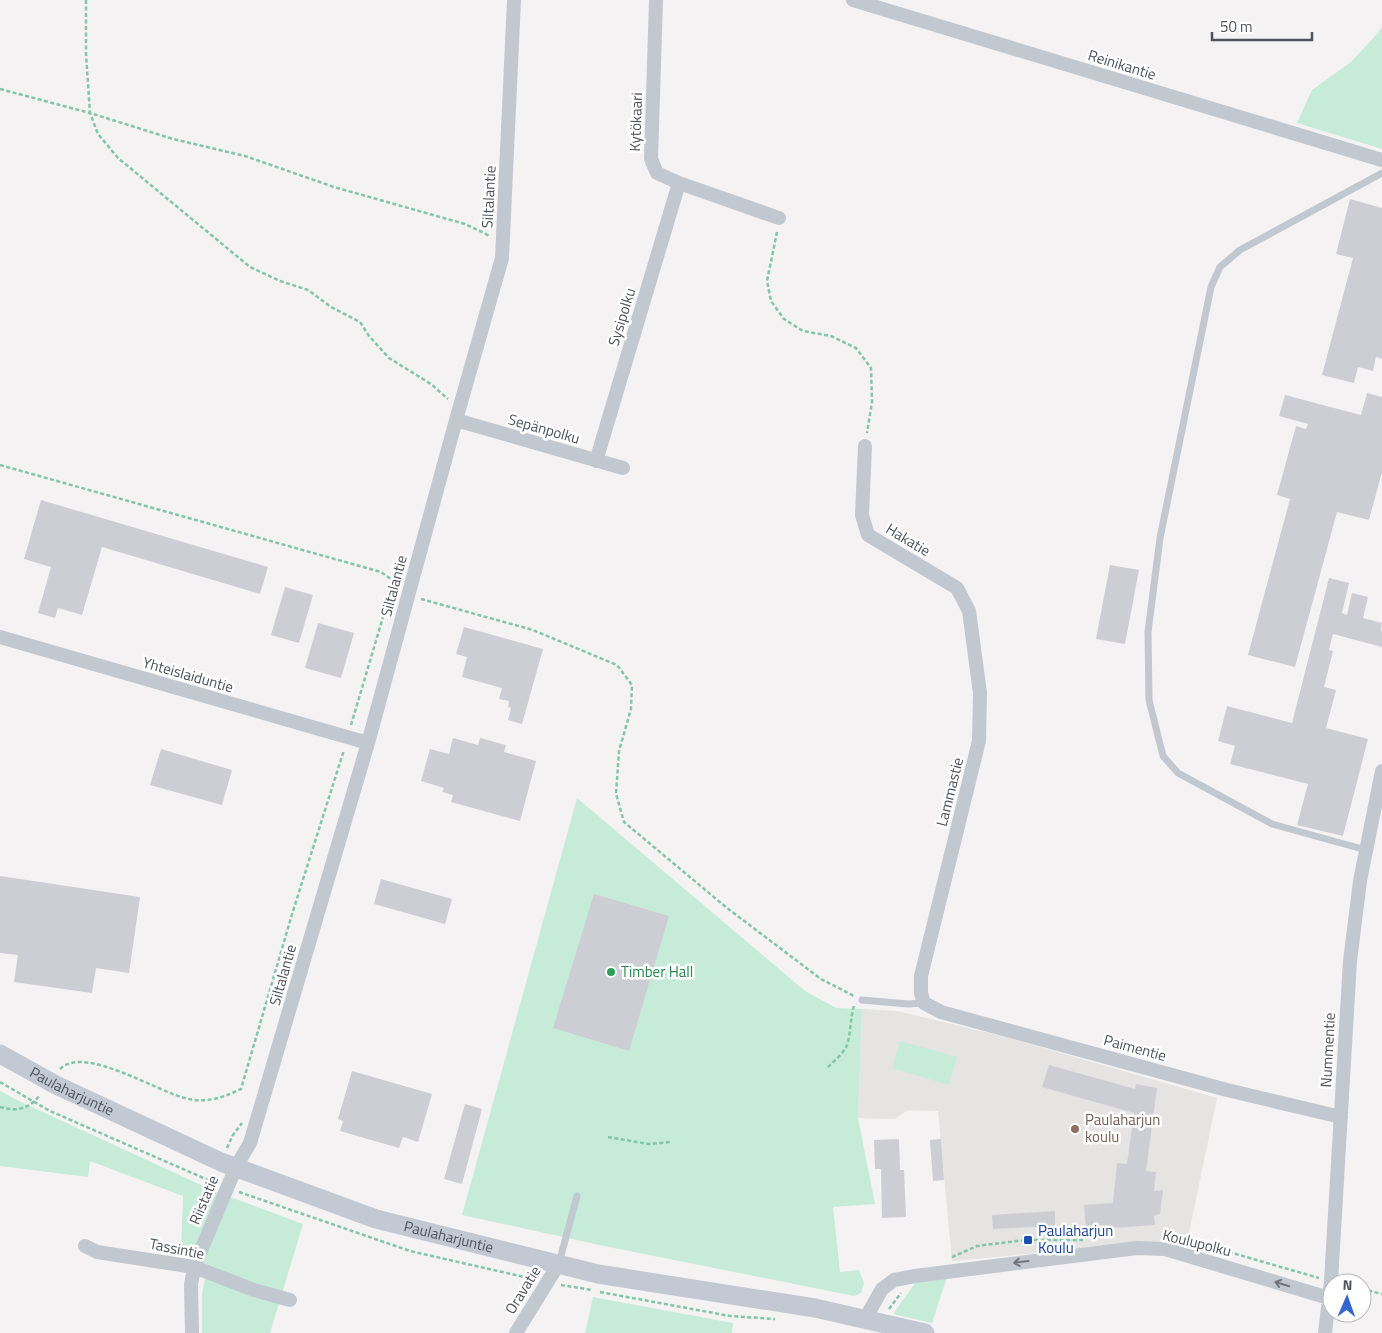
<svg xmlns="http://www.w3.org/2000/svg" width="1382" height="1333" font-family="'Titillium Web',sans-serif">
<style>
.education{fill:#e5e4e3}
.green{fill:#c7ebd9}
.building{fill:#cdced4}
.lines{fill:none;stroke-linecap:round;stroke-linejoin:round}
.path{stroke:#83c5ab;stroke-width:2.5;stroke-dasharray:4 2.5;stroke-linecap:butt}
.service{stroke:#c2c8cf;stroke-width:7}
.minor{stroke:#c2c8cf;stroke-width:14}
.secondary{stroke:#c3c9d3;stroke-width:19}
.oneway{stroke:#6f767f}
.leisure-dot{fill:#2e9e5b;stroke:#fff;stroke-width:2}
.education-dot{fill:#8d6e63;stroke:#fff;stroke-width:2}
.transit-dot{fill:#1a4fb4;stroke:#fff;stroke-width:2}
.labels{text-anchor:middle;stroke-width:5;stroke-linejoin:round;paint-order:stroke}
.street-label{font-size:15px;fill:#4c535d;stroke:#fff}
.leisure-label{font-size:15px;fill:#27864d;stroke:#fff;text-anchor:start}
.education-label{font-size:15px;fill:#785e54;stroke:#fff;text-anchor:start}
.transit-label{font-size:15px;fill:#164399;stroke:#fff;text-anchor:start}
</style>
<rect width="100%" height="100%" fill="#f4f2f2"/>
<path class="education" d="M862,1009L897,1011L1006,1037L1217,1098L1189,1233L1158,1242L952,1261L938,1111L908,1110L895,1119L858,1118Z"/>
<path class="green" d="M1382,27V149L1297,123L1312,90L1351,62L1376,35Z
M577,798L805,991L836,1008L862,1009L858,1118L875,1204L833,1207L840,1272L859,1270L864,1283L861,1293L854,1296L604,1246L462,1215Z
M900,1041L957,1057L949,1085L892,1068Z
M0,1091L21,1102L214,1191L303,1224L270,1333H202V1293L208,1266L181,1253L183,1196L90,1161L88,1177L0,1166Z
M947,1277L932,1323L893,1314L916,1282Z
M593,1297L733,1323L732,1333H585Z"/>
<path class="building" d="M1350,199L1382,208V359L1376,357L1373,371L1358,367L1354,383L1322,375L1353,258L1336,254Z
M1367,393L1382,397V472L1369,520L1337,512L1295,667L1248,655L1290,499L1277,495L1296,426L1306,429L1308,424L1279,416L1285,395L1361,415Z
M41,500L268,567L260,594L102,547L82,615L58,608L55,618L38,613L51,567L24,559Z
M1110,565L1139,570L1125,644L1096,639Z
M1329,578L1349,583L1342,613L1347,615L1352,593L1368,597L1363,618L1382,623L1381,630L1382,631V647L1333,634L1329,650L1333,651L1324,687L1336,690L1326,728L1368,739L1343,836L1297,825L1308,784L1230,764L1235,746L1218,741L1227,706L1292,723Z
M285,587L313,595L299,643L271,635Z
M318,623L354,633L341,678L305,668Z
M464,627L543,649L522,724L508,720L511,708L508,707L509,701L499,699L502,688L462,677L467,657L456,654Z
M453,738L478,745L480,738L506,745L504,752L536,761L520,821L451,802L453,795L442,792L444,788L421,781L430,749L449,754Z
M161,749L232,770L222,805L150,785Z
M0,876L140,897L129,973L96,968L92,993L14,982L18,955L0,953Z
M381,879L452,899L445,924L374,904Z
M594,894L669,916L629,1051L553,1028Z
M1049,1065L1135,1089L1136,1084L1157,1088L1146,1171L1156,1172L1154,1191L1163,1190L1160,1214L1154,1216L1155,1225L1086,1230L1084,1205L1113,1203L1117,1163L1127,1164L1134,1113L1042,1087Z
M352,1071L432,1094L418,1142L403,1137L399,1148L340,1131L343,1121L338,1119Z
M465,1104L482,1109L462,1184L444,1179Z
M899,1139L900,1170H904L906,1217L882,1218L881,1169H875L874,1140Z
M941,1139L944,1180L933,1181L930,1140Z
M1055,1211V1226L993,1229L992,1215Z"/>
<g class="lines">
<path class="path" d="M86,0V54L90,113L173,139L245,156L334,187L465,224L490,236
M0,89L90,113L98,134L118,158L250,267L280,281L308,290L331,307L360,322L369,336L389,358L431,384L448,399
M777,232L767,281L771,301L784,319L803,331L831,336L856,348L871,368L872,402L867,433
M0,465L381,572L398,584
M421,599L533,630L617,665L632,685L631,709L619,751L616,794L624,822L727,908L821,979L854,996
M351,725L394,580
M828,1067C834,1061 844,1053 847,1045C851,1033 850,1019 854,1006
M60,1069C85,1044 160,1094 189,1099C208,1103 224,1097 241,1089L293,911L344,750
M0,1082L50,1111L215,1183
M0,1107C17,1112 29,1109 40,1095
M608,1137L649,1144L671,1142
M227,1148L233,1135L242,1123
M239,1192L410,1251L533,1279
M1166,1235H1170L1319,1278
M952,1257L977,1246L1025,1240H1083
M561,1285L592,1290
M1362,1289L1382,1294
M600,1292L730,1316L775,1319
M889,1309L901,1293"/>
<path class="service" d="M1366,850L1272,824L1178,773L1163,756L1149,700L1148,632L1160,538L1211,287L1220,267L1240,250L1382,173
M862,1000L908,1004L924,1003
M559,1263L577,1196"/>
<path class="minor" d="M656,0L651,159L657,173L679,183L779,218
M853,0L1382,160
M456,420L623,468
M865,446L862,515L868,535L957,588L969,611L980,693L979,741L921,976V993L924,1003L941,1012L1227,1090L1341,1117
M596,461L679,183
M0,637L368,743
M85,1246L97,1252L194,1267L254,1290L290,1300
M865,1319L882,1289L894,1280L915,1276L1137,1248L1165,1249L1329,1298
M192,1333L191,1285L194,1267L236,1167L250,1143L368,743L456,420L502,258L514,0
M516,1333L558,1265
M1325,1333L1331,1281L1350,961L1360,881L1382,771"/>
<path class="secondary" id="s1" d="M0,1054L56,1085L221,1162L376,1219L598,1274L815,1308L925,1333"/>
</g>
<defs><path id="oneway-shaft" d="M-6 0H5M1.5-3L5.5 0L1.5 3" fill="none" stroke-width="1.6" stroke-linecap="round" stroke-linejoin="round" transform="scale(1.25)"/></defs>
<g class="oneway">
<use href="#oneway-shaft" transform="translate(1021 1262) rotate(173)"/>
<use href="#oneway-shaft" transform="translate(1282 1284) rotate(-163)"/>
</g>
<circle class="leisure-dot" cx="611" cy="972" r="5"/>
<circle class="education-dot" cx="1075" cy="1129" r="5"/>
<rect class="transit-dot" x="1023" y="1235" width="10" height="10" rx="2.5"/>
<g class="labels">
<g class="street-label">
<text transform="translate(1122 65) rotate(17)" y="5">Reinikantie</text>
<text transform="translate(636 122) rotate(-88)" y="5">Kytökaari</text>
<text transform="translate(489 197) rotate(-87)" y="5">Siltalantie</text>
<text transform="translate(622 317) rotate(-73)" y="5">Sysipolku</text>
<text transform="translate(544 429) rotate(16)" y="5">Sepänpolku</text>
<text transform="translate(908 540) rotate(31)" y="5">Hakatie</text>
<text transform="translate(394 586) rotate(-75)" y="5">Siltalantie</text>
<text transform="translate(188 675) rotate(16)" y="5">Yhteislaiduntie</text>
<text transform="translate(950 792) rotate(-76)" y="5">Lammastie</text>
<text transform="translate(283 975) rotate(-74)" y="5">Siltalantie</text>
<text transform="translate(1135 1048) rotate(15)" y="5">Paimentie</text>
<text transform="translate(1328 1050) rotate(-87)" y="5">Nummentie</text>
<text dy="5" stroke="none"><textPath href="#s1" startOffset="81">Paulaharjuntie</textPath></text>
<text transform="translate(204 1200) rotate(-67)" y="5">Riistatie</text>
<text dy="5" stroke="none"><textPath href="#s1" startOffset="486">Paulaharjuntie</textPath></text>
<text transform="translate(1197 1243) rotate(14)" y="5">Koulupolku</text>
<text transform="translate(177 1249) rotate(11)" y="5">Tassintie</text>
<text transform="translate(523 1290) rotate(-58)" y="5">Oravatie</text>
</g>
<g class="leisure-label">
<text x="621" y="977">Timber Hall</text>
</g>
<g class="education-label">
<text x="1085" y="1125">Paulaharjun<tspan x="1085" dy="17">koulu</tspan></text>
</g>
<g class="transit-label">
<text x="1038" y="1236">Paulaharjun<tspan x="1038" dy="17">Koulu</tspan></text>
</g>
</g>
<g transform="translate(1347 1298) rotate(2)"><circle r="24" fill="#ffffff" stroke="#b7babe"/>
<path d="M0-4L9 19L0 12L-9 19Z" fill="#3167cf"/>
<text y="-8" font-size="14" font-weight="bold" text-anchor="middle" fill="#4c535d">N</text>
</g>
<path d="M1212 32v8h100v-8" fill="none" stroke="#4c535d" stroke-width="2.5"/>
<text x="1220" y="32" font-size="15" fill="#4c535d" stroke="#ffffff" stroke-width="4" paint-order="stroke">50 m</text>
</svg>
